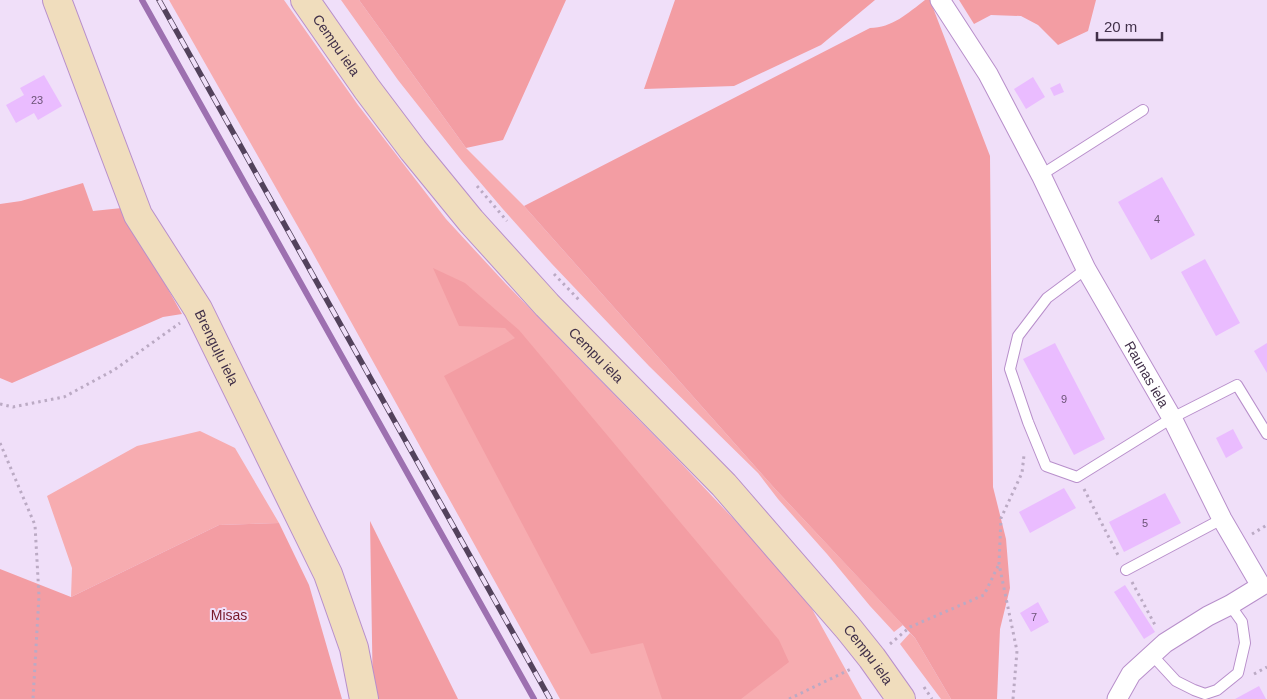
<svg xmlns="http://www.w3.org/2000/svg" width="1267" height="699" font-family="Helvetica,sans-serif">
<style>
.green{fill:#f7acb0}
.forest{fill:#f39da3}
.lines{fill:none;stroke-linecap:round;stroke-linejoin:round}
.stream{stroke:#9d70b0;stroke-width:6}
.building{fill:#eabcff}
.lane-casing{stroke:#b88fcb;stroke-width:12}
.street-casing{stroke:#b88fcb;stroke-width:21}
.secondary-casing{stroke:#b88fcb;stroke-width:30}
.path{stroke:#bbaac4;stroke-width:3;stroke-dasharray:2.5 4;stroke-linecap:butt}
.lane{stroke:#fff;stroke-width:10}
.street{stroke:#fff;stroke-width:19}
.secondary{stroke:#f0ddbd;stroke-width:28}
.rail-casing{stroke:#53425c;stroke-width:5.5}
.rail{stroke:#f0dff9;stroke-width:4;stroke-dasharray:11;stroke-linecap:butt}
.labels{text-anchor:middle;stroke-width:4;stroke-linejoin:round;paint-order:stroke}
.number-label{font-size:11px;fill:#6b5376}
.street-label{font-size:14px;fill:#413049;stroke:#f0dff9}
.park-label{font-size:14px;fill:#77192b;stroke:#f0dff9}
</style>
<rect width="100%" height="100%" fill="#f0dff9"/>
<path class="green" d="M169,0H284L358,105L446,219L506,284L680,462L776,564L812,609L862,699H560L309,246Z
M341,0H359L466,148L524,206L776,490L903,625L894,632L870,606L827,554L778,499L758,473L649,366L552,264L502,208L462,161L398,80Z
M200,431L235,448L279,523L219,525L71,597L72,568L47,496L137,446Z
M910,633L915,638L951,699H941L900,644Z"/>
<path class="forest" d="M359,0H566L503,140L466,148Z
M675,0H875L821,45L734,86L644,89Z
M925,0H930L990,156L993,487L1006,539L1010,588L1000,629L997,699H951L915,638L776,490L524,206L870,28C892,28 908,13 925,0Z
M959,0H1096L1088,31L1058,45L1038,25L1021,16L991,15L974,24Z
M83,183L93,211L122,208L182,314L163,317L12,383L0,378V204L21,201Z
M433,268L465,283L519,330L779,640L789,662L741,699H662L643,643L591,654L444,376L515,338L505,328L459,326Z
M370,521L458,699H373Z
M279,523L309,585L342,699H0V569L71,597L219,525Z"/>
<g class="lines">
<path class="stream" d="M142,0L534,699"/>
</g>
<path class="building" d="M44,75L62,106L38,120L34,113L16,123L6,105L24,95L20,88Z
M1033,77L1045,97L1026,109L1014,89Z
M1060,83L1064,92L1054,96L1050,88Z
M1162,177L1195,235L1151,260L1118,202Z
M1205,259L1240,323L1216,336L1181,272Z
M1055,343L1105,439L1074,455L1023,359Z
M1267,343V373L1254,351Z
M1233,429L1243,448L1226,458L1216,438Z
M1064,488L1076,508L1030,533L1019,512Z
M1165,493L1181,523L1124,552L1109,522Z
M1125,585L1155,632L1144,639L1114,592Z
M1038,602L1049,622L1031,632L1020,613Z
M1259,686L1266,699H1235Z"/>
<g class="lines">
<g class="lane-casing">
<path id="lane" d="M1041,175L1143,110
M1086,269L1047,298L1018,336L1010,369L1028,422L1046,466L1077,477L1172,418L1237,385L1267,434
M1126,570L1222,519
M1152,655L1176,681L1194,690L1205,694L1217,690L1238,673L1245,643L1242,622L1230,605"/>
</g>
<g class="street-casing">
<g id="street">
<path id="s1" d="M940,0L988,74L1041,175L1086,269L1172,418L1222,519L1261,586L1230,605L1208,616L1165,643L1131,674L1117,699"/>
</g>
</g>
<g class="secondary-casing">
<g id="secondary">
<path id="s2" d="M57,0L138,215L198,309L328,574L354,648L364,699"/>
<path id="s3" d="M305,0L367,89L413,150L471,221L547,305L724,485L848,628L872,658L901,699"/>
</g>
</g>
<path class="path" d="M477,186L507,221
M554,274L581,302
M0,404L13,407L64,397L114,370L180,323
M0,443L35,525L39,596L33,699
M1084,489L1119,557
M1252,534L1267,525
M1132,582L1155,625
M890,644L910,627L984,595L999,564
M1254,674L1267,667
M924,687L932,699
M789,699L851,669
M1013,699L1017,651L999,564L1001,518L1022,473L1024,455"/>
<use href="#lane" class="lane"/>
<use href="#street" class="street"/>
<use href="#secondary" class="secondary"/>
<g class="rail-casing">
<path id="rail" d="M159,0L550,699"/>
</g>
<use href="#rail" class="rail"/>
</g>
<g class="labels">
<g class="number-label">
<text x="37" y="104">23</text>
<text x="1157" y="223">4</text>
<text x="1064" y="403">9</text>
<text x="1145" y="527">5</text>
<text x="1034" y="621">7</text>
</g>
<g class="street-label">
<text dy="5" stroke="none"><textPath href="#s3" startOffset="55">Cempu iela</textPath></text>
<text dy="5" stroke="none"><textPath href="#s2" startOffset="384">Brenguļu iela</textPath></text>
<text dy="5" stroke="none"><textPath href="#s3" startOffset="460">Cempu iela</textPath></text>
<text dy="5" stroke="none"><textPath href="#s1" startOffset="428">Raunas iela</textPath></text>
<text dy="5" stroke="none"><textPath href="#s3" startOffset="865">Cempu iela</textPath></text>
</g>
<g class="park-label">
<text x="229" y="620">Misas</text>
</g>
</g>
<path d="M1097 32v8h65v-8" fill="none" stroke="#413049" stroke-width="2.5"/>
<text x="1104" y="32" font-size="15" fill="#413049" stroke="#f0dff9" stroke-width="4" paint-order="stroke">20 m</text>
</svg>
